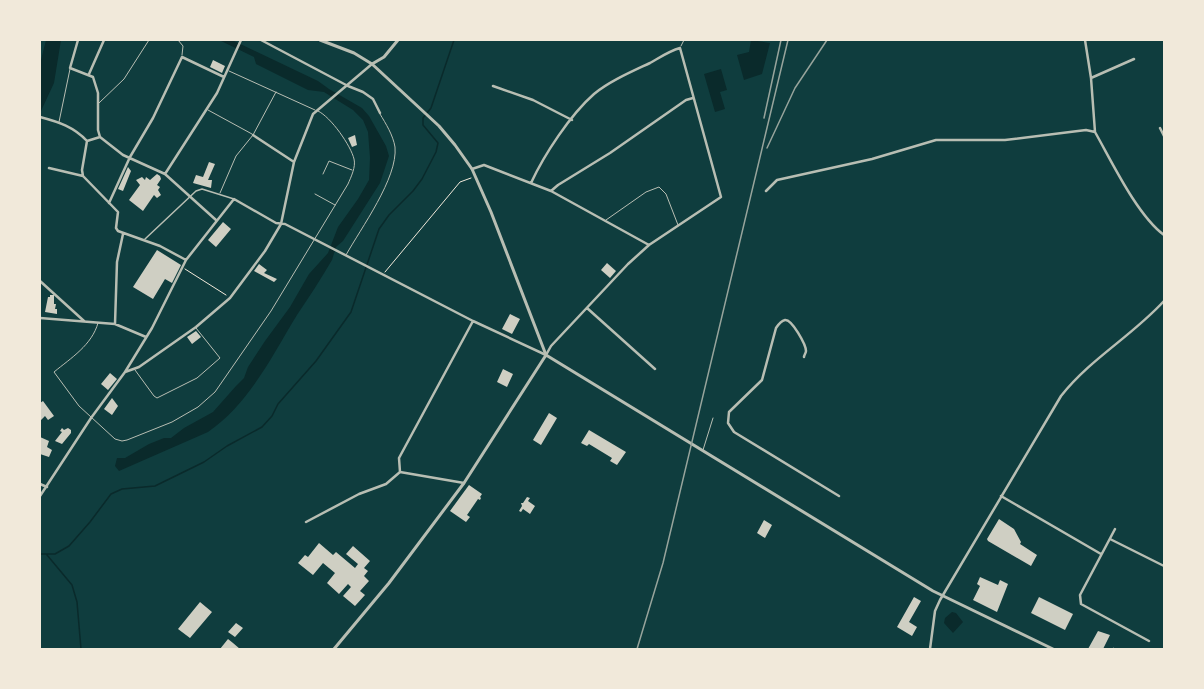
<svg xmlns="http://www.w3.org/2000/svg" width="1204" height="689" font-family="Inter,sans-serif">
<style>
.water{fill:#0a2a2b}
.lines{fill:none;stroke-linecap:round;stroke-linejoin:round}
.stream{stroke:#0a2a2b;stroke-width:1.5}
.building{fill:#cfcfc3}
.path{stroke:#f1e9da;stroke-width:1}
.service{stroke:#b8beb3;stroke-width:1}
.pedestrian{stroke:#b8beb3;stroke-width:1.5}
.minor{stroke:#b8beb3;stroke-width:2.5}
.tertiary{stroke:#b8beb3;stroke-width:3}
.rail{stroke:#97a49c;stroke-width:1.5}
</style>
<rect width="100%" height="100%" fill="#0f3d3e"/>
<path class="water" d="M46,40H61L54,83L41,111L40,64Z
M219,40H232L318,81L329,89L362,108L369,116L386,146L389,156L380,183L343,241L336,247L332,260C321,279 309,297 297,315C272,356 249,404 208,432L119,471L115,466L117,458H125L149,444L164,438H171L184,428L213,412L236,386L244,378L248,367L265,341L290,307L309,274L328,253L338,227L358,199L369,180L370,158L368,132L363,120L353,110L324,92L308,90L256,64L254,57Z
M751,40L770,43L762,74L744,80L737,55L749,52Z
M721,69L727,90L720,92L725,109L715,112L704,74Z
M952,612L956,613L963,622L953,633L944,623L945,618Z"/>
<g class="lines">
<path class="stream" d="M40,554H55L69,546L90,522L111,494L122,489L155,486L204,462L227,446L262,427L272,416L278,404L316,361L351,312L379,229L389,215L413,191L422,179L436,152L438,143L423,125V118L431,108L454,40
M47,555L72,585L77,602L81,649"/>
</g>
<path class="building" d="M213,60L225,66L222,73L210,67Z
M355,135L357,145L352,147L348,138Z
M209,162L215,164L208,180H212L211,188L193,183L196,175L203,177Z
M128,167L131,171L123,191L118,189Z
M157,174L160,176L161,179L157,185L160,187L158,190L161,195L157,198L154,195L143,211L129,200L140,185L136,180L142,177L145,180L146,177L150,180Z
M223,222L231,229L216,247L208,240Z
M157,250L181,265L172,283L165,279L153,299L133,287Z
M607,263L616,271L610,278L601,270Z
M259,264L267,270L264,273L277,279L274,282L254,271Z
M50,295H54V304H56L55,309H57V314L45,312L48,297H50Z
M510,314L520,319L512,334L502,329Z
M196,331L201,337L192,344L187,337Z
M503,369L513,374L507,387L497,382Z
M110,373L117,379L108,390L101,384Z
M112,398L118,406L112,415L104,409Z
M43,401L54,416L48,420L45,416L40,421V403Z
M549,413L557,418L541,445L533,440Z
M62,428L64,430L68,428L71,430V433L62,444L55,441L62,432L60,431Z
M589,430L626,452L617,465L610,461L612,458L589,444L587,446L581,443Z
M40,437L49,441L47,447L52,450L49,457L40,454Z
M469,485L482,494L480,497L481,498L480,500L478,499L467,515L470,517L466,522L450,511Z
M527,497L530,498L528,501L535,506L530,514L523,509L521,512L519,511L522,506L521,503H523Z
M999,519L1014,529L1021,542L1020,544L1037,555L1031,566L988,541L987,539Z
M764,520L772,525L765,538L757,533Z
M319,543L333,555L336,552L355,568L358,564L346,554L353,546L370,561L364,568L368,571L364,576L369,581L360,591L365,595L355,606L343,596L351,587L348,584L339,594L327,583L335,573L323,563L313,575L298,563L305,555L308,557Z
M980,577L998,585L1000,580L1008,584L997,612L973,600L980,586L977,584Z
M914,597L921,601L909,622L917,627L912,636L897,627Z
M1039,597L1073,614L1065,630L1031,613Z
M200,602L212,612L190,638L178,629Z
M236,623L243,628L235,637L228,632Z
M1098,631L1110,635L1103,649H1088Z
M228,639L233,643L240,649H220Z"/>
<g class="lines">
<path class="path" d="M185,269L226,295
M385,272L460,182L471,178"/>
<path class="service" d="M178,40L183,46L182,55
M681,46L684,40
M229,71L315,110
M99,103L124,79L149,40
M208,110L252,134
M59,122L70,69
M323,174L329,161L352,170
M220,193L236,156L253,135L276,92
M315,194L335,205
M606,220L646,192L659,187L666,194L678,225
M346,255C361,228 398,178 395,147C393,135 386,124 380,114
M98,323C92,345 71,358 54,372L79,406L115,439L122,441L127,440L172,422L198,407L215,392L271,311L348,184C351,177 356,167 354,159C351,146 331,117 318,111
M135,370L154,396L157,398L197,378L220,358L196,328
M703,450L713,418
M1112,649L1113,648"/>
<path class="pedestrian" d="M145,239L196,191L202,189L234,199"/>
<path class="minor" d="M78,40L70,68L93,77L98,93V130L100,137
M261,40L348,86L363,92L373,99L380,113
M1085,40L1091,78L1095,132
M89,74L104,40
M1091,78L1134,59
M493,86L533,100L572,120
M40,117C59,122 74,127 87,141L100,137L123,155L165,174L216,220
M1160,128L1164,136
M253,135L294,162
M49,168L83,176L118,212L116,228L118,231L160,246L186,260
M472,169L484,165L551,191L649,245
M165,174L217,93L241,40
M83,176L82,170L87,141
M551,191L558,185L610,153L686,100L693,98
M766,191L777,180L872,159L936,140H1005L1086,130L1095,132C1112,162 1137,215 1164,235
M109,203L130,157L153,118L182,57L224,77
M40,281L84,321
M587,308L655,369
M40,318L115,324L146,337
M115,324L117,262L123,234
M804,357C804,355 806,353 806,351C806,345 792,319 785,320C781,321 778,325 776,328L762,380L729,412L728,423L734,432L839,496
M125,372L139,367L196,327L230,298L265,251L281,224L294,162L313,114L372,64
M400,472L399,458L473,321
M400,472L464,483
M40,484L47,487
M40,496L91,418L125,372L152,328L186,260L234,199L276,223L285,224L473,321L546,355L551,346L628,264L649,245L721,197L680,48C669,51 659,58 650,63C631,72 610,81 594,94C570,115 544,155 531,183
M1001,496L1101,554
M306,522L359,494L386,484L400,472
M1115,529L1080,595L1081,604L1149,641
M1110,539L1164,566
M930,649L935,611L940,600L1061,396C1090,359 1132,336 1164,301"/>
<path class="tertiary" d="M320,40L354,53L372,64L439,126L455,145L472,169L491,212L546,355
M372,64L384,57L398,40
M546,355L933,591L1053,649
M334,649L389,583L464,483L546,355"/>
<path class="rail" d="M764,118L781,40
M767,148L795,88L827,40
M637,649L663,563L788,40"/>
</g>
<rect width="1204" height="689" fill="none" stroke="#f1e9da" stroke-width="82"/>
</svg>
